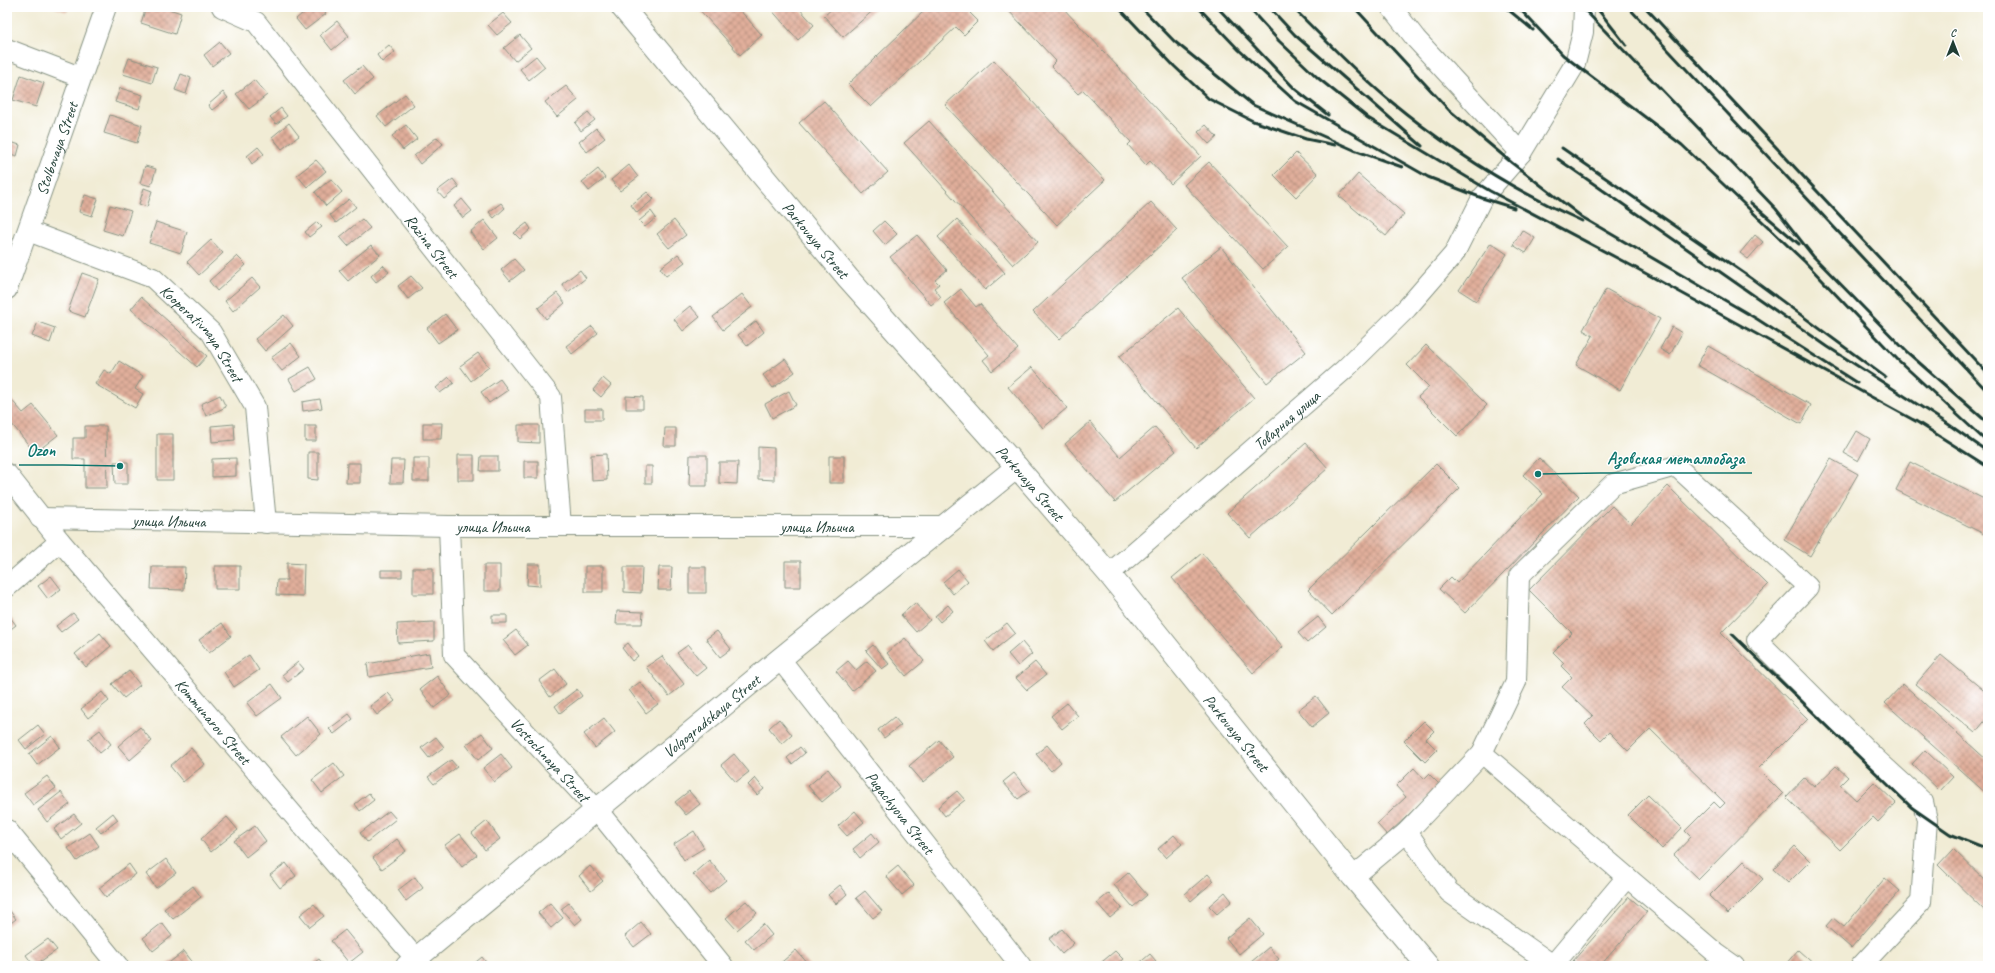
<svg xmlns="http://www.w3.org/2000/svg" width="1995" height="973" font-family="Caveat,sans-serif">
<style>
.building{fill:url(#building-cross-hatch)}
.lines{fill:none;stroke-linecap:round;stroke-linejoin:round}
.minor-casing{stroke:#889484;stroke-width:22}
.major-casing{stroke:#889484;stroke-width:24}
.minor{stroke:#fff;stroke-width:20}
.major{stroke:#fff;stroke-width:22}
.rail{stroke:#1f3d34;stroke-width:3}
.labels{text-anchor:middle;stroke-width:3;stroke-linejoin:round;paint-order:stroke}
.street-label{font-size:16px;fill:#1f3d34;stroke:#fff}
.leader{fill:none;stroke:#0f766e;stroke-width:1.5}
.callout-dot{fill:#0f766e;stroke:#fff;stroke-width:1.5}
.callout-label{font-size:17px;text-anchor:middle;font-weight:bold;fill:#0f766e;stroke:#fff;stroke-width:3;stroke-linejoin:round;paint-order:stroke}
</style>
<defs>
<pattern id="building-cross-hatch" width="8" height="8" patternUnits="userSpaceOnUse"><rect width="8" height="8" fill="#e1af9b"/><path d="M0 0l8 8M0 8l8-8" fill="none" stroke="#b6907f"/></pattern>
</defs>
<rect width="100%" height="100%" fill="#fff"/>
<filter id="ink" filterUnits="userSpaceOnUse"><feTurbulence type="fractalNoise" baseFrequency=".025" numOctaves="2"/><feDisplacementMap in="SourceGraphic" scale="8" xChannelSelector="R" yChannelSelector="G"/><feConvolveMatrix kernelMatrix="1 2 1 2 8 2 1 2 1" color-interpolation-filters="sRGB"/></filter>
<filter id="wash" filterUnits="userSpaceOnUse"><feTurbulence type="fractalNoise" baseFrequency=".012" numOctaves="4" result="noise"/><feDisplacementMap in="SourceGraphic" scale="16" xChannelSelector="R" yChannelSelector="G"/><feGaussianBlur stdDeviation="0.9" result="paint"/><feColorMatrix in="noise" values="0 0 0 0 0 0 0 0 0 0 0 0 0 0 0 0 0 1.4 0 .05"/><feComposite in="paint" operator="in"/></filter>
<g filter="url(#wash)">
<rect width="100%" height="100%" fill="#f1ecd5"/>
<g id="blocks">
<path class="building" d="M7,7H12L7,23Z
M53,7H68L67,12Z
M146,7H163L181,13L175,34L141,23Z
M310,7H320L326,14L305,30L296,19Z
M697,7H737L762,35L740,55Z
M769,7H798L814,25L798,40Z
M834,7H877L843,37L824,16Z
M928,7H970L973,10L970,13L978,21L964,35L956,27L871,107L848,84Z
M996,7H1062L1201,156L1171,184L1150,161L1146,165L1128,145L1131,142L1083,90L1078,94L1051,66L1056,61L1006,8L1001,12Z
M503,13L512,23L497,35L488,25Z
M337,21L349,36L332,50L320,35Z
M520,35L531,48L515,61L504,48Z
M220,42L229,53L212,66L204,55Z
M389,45L395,52L382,62L377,55Z
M536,56L545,67L529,80L520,69Z
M129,58L157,67L152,83L123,74Z
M994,60L1105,180L1057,225L945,105Z
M362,66L373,79L355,94L344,80Z
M181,74L191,78L186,94L175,90Z
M21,75L44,83L36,107L13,100Z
M254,80L267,95L249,109L236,94Z
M566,86L578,100L557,117L545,102Z
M120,88L143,95L139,109L115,102Z
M223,92L228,98L212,110L208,105Z
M405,94L414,105L386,127L377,116Z
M824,101L888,172L863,194L799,123Z
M281,108L287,116L276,124L270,117Z
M588,112L595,120L581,131L575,123Z
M110,115L142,125L137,143L104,133Z
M929,121L1038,242L1013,265L904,143Z
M289,123L299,136L282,149L272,137Z
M406,125L417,139L403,150L392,136Z
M1206,125L1217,137L1209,144L1198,132Z
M596,128L605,138L587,152L579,142Z
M437,137L443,144L420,164L414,156Z
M7,141L20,145L17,156L7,153Z
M258,147L264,154L252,164L247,156Z
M1296,153L1318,174L1296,197L1274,175Z
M316,160L326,171L307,187L297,175Z
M1209,162L1288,247L1263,269L1184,185Z
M629,165L638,177L620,191L611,180Z
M145,166L156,169L151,186L140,183Z
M598,169L605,178L589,191L582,182Z
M1358,174L1404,214L1386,236L1339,196Z
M331,179L342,192L326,206L315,192Z
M453,179L459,187L444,199L437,191Z
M144,188L152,191L147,207L139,204Z
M647,192L654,199L637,213L631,205Z
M85,195L98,199L92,216L79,212Z
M349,199L356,207L336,223L330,215Z
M462,199L472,211L463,218L454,206Z
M1151,202L1177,230L1059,339L1033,312Z
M501,203L505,208L494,218L489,212Z
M110,205L131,211L123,236L103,230Z
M651,211L656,218L645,227L639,221Z
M362,219L370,228L348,246L340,237Z
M957,219L1005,273L985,290L938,237Z
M484,220L498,238L484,249L470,232Z
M674,220L686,235L669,248L657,234Z
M884,221L897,234L885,245L873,231Z
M156,222L187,232L181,253L149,243Z
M317,222L322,227L309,237L305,232Z
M527,223L531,229L520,239L514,233Z
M1522,230L1535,238L1526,253L1513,245Z
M917,235L947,270L935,280L939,284L934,288L941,297L931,305L890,257Z
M1755,235L1763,242L1748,259L1740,253Z
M211,240L223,253L199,275L187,262Z
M1491,243L1507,254L1476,301L1459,290Z
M371,245L380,255L348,281L339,271Z
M1221,247L1306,352L1267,383L1182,278Z
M678,254L685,262L666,276L660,268Z
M237,256L246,265L217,291L209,281Z
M514,259L524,270L510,281L501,270Z
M383,265L389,272L376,282L371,276Z
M580,270L586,278L568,292L562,284Z
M82,273L99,279L85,317L68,311Z
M411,276L422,288L408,299L398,286Z
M252,278L260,287L233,311L225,301Z
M961,289L976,307L980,304L1018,349L992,371L983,360L989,355L944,303Z
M1606,289L1660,319L1620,390L1576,365L1593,336L1583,330Z
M557,293L565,303L546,319L538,308Z
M742,294L752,307L723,330L713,317Z
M141,297L207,356L197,367L131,309Z
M690,306L700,317L683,331L674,319Z
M1178,308L1254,398L1196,448L1119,357Z
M445,314L457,330L438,343L427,328Z
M284,315L293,326L265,351L255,339Z
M756,321L764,332L747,346L738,335Z
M38,322L55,328L50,343L32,336Z
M592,326L598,333L572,354L566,346Z
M1672,327L1682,333L1670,355L1660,349Z
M291,343L301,356L282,371L271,358Z
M1426,345L1487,405L1457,436L1418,397L1429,387L1407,365Z
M1708,346L1811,405L1801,424L1697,365Z
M478,353L489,367L471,381L460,366Z
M785,359L795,372L773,388L763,375Z
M119,361L143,376L135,389L143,394L135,408L95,384L104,370L111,374Z
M310,367L317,379L296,391L289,379Z
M1032,367L1067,408L1043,428L1008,387Z
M449,377L454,383L440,393L436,388Z
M603,378L611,385L601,397L593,390Z
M500,379L508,390L489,403L481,392Z
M789,391L796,405L772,418L765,404Z
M220,395L226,407L206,416L201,404Z
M626,396L643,397V409H626Z
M9,397L23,413L33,405L58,435L35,453L7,418V399Z
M320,399L322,408L303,411L302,402Z
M585,409H602V420H585Z
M1090,422L1120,457L1155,427L1176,451L1115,502L1065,444Z
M423,423H442L441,439H423Z
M234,424L235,440L212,442L211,426Z
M518,425H539V443L518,442Z
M85,426H106L107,488H85V459H73V438H85Z
M305,426H316V441H305Z
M665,428H676V446H664Z
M1857,431L1870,439L1858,461L1844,453Z
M157,434H173V480H157Z
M1306,443L1328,468L1250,538L1227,513Z
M758,447L774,448V480L758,479Z
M308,452H318V480L308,479Z
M606,454L607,480L592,481L591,455Z
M458,455H474V480H458Z
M690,455H707V486H689Z
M481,456H498V471H480Z
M829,456H844V483H829Z
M236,458V476L212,477V459Z
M413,458H429V481H413Z
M1539,458L1579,496L1465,613L1439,589L1451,577L1457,583L1543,494L1523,475Z
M1831,459L1858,474L1810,556L1784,540Z
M391,460H404L403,483H390Z
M524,461H538V478H524Z
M114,462H128V484H115Z
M719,462H738L737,484L719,483Z
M1910,462L1988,501V536L1896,490Z
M347,463H360V483H346Z
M1436,464L1460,488L1332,615L1308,590Z
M645,466H652V483H645Z
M1668,486L1768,585L1721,633L1808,719L1758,769L1783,794L1699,879L1674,855L1691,837L1685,831L1714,802L1720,808L1725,803L1650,729L1628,751L1609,732L1601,740L1585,724L1593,716L1562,687L1572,677L1561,666L1564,663L1553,652L1572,633L1529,590L1612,506L1631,524Z
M1202,553L1283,647L1253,673L1172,578Z
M785,561H801V587H785Z
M287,563L304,564L303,596L276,595L277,580H287Z
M528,564H540V586L527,585Z
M484,565H500V591H484Z
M215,566H240V589H215Z
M585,566H603V592H585Z
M152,567H185L184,590L151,589Z
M624,567H642L641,593L624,592Z
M659,567H672L671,590H658Z
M689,567H706V593H689Z
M413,568H433V594H413Z
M958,569L968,581L953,594L943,582Z
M381,570H402V577H381Z
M51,576L61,589L48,599L38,586Z
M915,603L930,620L916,632L901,615Z
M948,605L953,611L940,622L935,616Z
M617,611L643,612L642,624H616Z
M7,613L16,625L7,632Z
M73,613L78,619L61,632L56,626Z
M492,615H507V623H492Z
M1318,617L1326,627L1307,643L1298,633Z
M434,622V641L398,643L397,624Z
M222,623L231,636L209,653L199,640Z
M1007,623L1015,633L993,651L985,641Z
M516,630L528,645L515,655L503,640Z
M717,631L731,649L720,657L706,639Z
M100,633L111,646L86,667L75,654Z
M905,638L924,661L906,676L887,653Z
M1022,642L1032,654L1018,666L1008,654Z
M628,643L638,656L632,661L622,648Z
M688,645L706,668L696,676L677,653Z
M873,645L889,664L882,669L866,651Z
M429,653L431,667L369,677L367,664Z
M249,655L259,670L234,687L224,672Z
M1941,655L1988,694V717L1975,733L1916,684Z
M662,656L684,684L669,696L646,667Z
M848,661L856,670L867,661L876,671L852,691L836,671Z
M298,662L304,669L288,682L282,675Z
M1035,662L1046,675L1027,690L1016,678Z
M555,669L566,684L550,697L539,681Z
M129,671L140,685L124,698L112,684Z
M437,676L451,695L434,708L420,689Z
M640,682L658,704L646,713L629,690Z
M272,684L282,698L257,716L247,703Z
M1903,684L1988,761V795L1885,703Z
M577,689L582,696L560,713L555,706Z
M102,692L109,701L88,718L81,709Z
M388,693L395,701L377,715L370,706Z
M1316,696L1329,713L1312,727L1298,710Z
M1067,703L1078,716L1062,729L1051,716Z
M349,714L353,719L334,734L329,729Z
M307,716L321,734L296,755L281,737Z
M894,717L901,725L884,738L878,730Z
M604,718L615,732L595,748L584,734Z
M779,719L792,735L782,744L769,728Z
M1424,721L1434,731L1426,739L1437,750L1425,762L1404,741Z
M38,725L45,734L26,749L19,740Z
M140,727L152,741L130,760L118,746Z
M100,730L111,744L100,753L88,739Z
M482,733L493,748L478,760L466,745Z
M52,736L60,747L37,765L29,754Z
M436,737L444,747L429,758L421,748Z
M939,740L953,757L923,782L909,766Z
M1047,745L1061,762L1051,771L1036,754Z
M800,747L805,753L792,764L787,758Z
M191,748L205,764L183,782L170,766Z
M1925,750L1953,777L1940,791L1912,764Z
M501,754L512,768L494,782L483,768Z
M734,754L749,772L736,782L721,765Z
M451,760L457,767L434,784L428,777Z
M334,763L344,776L322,793L312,780Z
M1836,766L1848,777L1840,785L1856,800L1874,782L1896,803L1878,822L1873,817L1840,850L1786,797L1804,778L1814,787Z
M1414,768L1424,779L1429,774L1440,785L1387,835L1377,824L1406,797L1396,786Z
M828,769L841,786L822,802L808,786Z
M1014,773L1029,791L1018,799L1003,782Z
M47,776L56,788L33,805L24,793Z
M755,778L764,789L757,795L748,785Z
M689,791L700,804L686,815L675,802Z
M957,791L965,800L945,816L938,807Z
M61,792L70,804L47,822L38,810Z
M369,793L374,800L360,811L355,804Z
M1648,795L1682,828L1662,849L1628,815Z
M389,811L396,819L367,842L360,833Z
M855,811L864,822L847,836L838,826Z
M113,813L118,820L101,833L96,827Z
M74,814L81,823L61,839L54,829Z
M227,817L238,830L211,852L201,839Z
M487,821L500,839L485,850L472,833Z
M255,826L266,841L246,857L234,841Z
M694,831L704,848L684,860L674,844Z
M90,833L99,846L77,861L68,848Z
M872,833L879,842L860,858L853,849Z
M460,834L477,855L462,867L445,845Z
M1174,835L1182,844L1166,858L1158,849Z
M397,839L406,851L382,869L373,858Z
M1795,846L1810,861L1788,883L1773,869Z
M1953,849L1988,883V914L1938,865Z
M166,859L176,873L156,888L146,874Z
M709,860L726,880L710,893L693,874Z
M1744,861L1763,879L1728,914L1709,896Z
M286,863L296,876L280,888L270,875Z
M129,864L136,874L106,897L99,888Z
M590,866L603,881L591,891L579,876Z
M898,866L914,885L902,895L886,876Z
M1128,873L1147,895L1133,907L1114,885Z
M1208,874L1214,881L1191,901L1185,894Z
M415,877L423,888L406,901L398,890Z
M1885,878L1900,891L1851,948L1826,926L1833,918L1844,927Z
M840,885L847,894L836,904L828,895Z
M193,886L201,897L173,919L164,909Z
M865,891L882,911L873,918L856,898Z
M1225,892L1232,901L1217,914L1209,906Z
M1109,893L1122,908L1110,918L1097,903Z
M1629,897L1647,912L1600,966H1579L1573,961Z
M746,901L757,913L737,930L726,918Z
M550,903L563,918L551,928L538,913Z
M569,903L582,919L575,925L561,909Z
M314,904L324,916L310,927L300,915Z
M7,907L16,919L7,926Z
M1250,918L1263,934L1239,954L1226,938Z
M641,922L651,934L634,947L625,936Z
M162,923L172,936L153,951L143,938Z
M763,924L772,935L754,950L745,940Z
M1062,929L1074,943L1062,954L1049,939Z
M345,930L363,952L349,963L331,941Z
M48,939L57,950L34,966L26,955Z
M1269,947L1279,959L1270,966H1255L1251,962Z
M796,950L810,966H777Z
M1798,950L1816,966H1784Z
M184,951L194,964L192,966H165Z
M1115,951L1123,959L1115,966H1097Z
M1150,954L1156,961L1150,966H1136Z
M482,957L489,966H471Z
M319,959L325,966H313L312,964Z"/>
</g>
</g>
<g filter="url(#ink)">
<use href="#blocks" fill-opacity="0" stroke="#889484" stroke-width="1"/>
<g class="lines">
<g class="minor-casing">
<g id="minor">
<path id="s1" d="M222,7L256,22L551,397L561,526"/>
<path d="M1391,7L1416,39L1521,153"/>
<path d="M7,49L80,77"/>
<path id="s2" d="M28,231L153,278L211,332L255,407L266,523"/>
<path id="s3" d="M7,289L106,7"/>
<path id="s4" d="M7,474L60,541L422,966"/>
<path id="s5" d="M40,518L449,526H945"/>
<path id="s6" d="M449,526L454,655L598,811L723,966"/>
<path id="s7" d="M1109,574L1345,369L1407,308L1454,254L1482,198L1521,153L1575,64L1583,32L1584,7"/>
<path d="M7,587L60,541"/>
<path id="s8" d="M780,659L1021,966"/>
<path d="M1482,753L1717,954L1734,966"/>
<path d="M7,830L118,966"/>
<path d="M1407,832L1449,892L1554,966"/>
<path d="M1353,877L1407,832L1482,753L1516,682L1519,576L1613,484L1676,466L1808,587L1757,640L1877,760L1923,802L1927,820L1921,902L1861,966"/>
<path d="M1553,965L1627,877"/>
</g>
</g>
<g class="major-casing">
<g id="major">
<path id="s9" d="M622,7L848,278L1017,467L1109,574L1353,877L1428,966"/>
<path id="s10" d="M407,966L780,659L1017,467"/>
</g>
</g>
<use href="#minor" class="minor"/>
<use href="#major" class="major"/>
<path class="rail" d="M1118,7L1174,66L1209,99L1253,121L1306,139L1335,145
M1141,7L1174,41L1253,105L1354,150L1402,167
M1198,7L1239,50L1295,101L1428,177L1482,198L1514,208
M1217,7L1295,89L1328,115
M1248,7L1279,41L1318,78L1368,118L1490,191L1634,267L1919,423
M1269,7L1295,35L1422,146
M1292,7C1323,37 1354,71 1388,99C1447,148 1512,190 1582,221
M1354,7L1449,110L1512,163L1582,217L1757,319L1857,383
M1505,7L1533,30
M1518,7L1563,55L1682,145L1805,262L1898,360L1988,443
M1582,7L1776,209L1813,256L1907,352L1988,423
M1596,7L1626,45
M1628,7L1988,392
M1645,7L1988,374
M1562,148L1751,278L1885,377
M1558,159L1828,347L1948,424L1988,452
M1751,203L1799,244
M1914,420L1988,467
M1732,634L1911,807L1950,834L1988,849"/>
</g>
</g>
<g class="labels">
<g class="street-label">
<text dy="6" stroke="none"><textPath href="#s3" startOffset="149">Stolbovaya Street</textPath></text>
<text dy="6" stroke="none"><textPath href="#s9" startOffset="303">Parkovaya Street</textPath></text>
<text dy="6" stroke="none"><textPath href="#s1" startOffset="322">Razina Street</textPath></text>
<text dy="6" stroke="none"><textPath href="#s2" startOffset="208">Kooperativnaya Street</textPath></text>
<text dy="6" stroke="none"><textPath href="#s7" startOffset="235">Товарная улица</textPath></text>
<text dy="6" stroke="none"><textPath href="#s9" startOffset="627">Parkovaya Street</textPath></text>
<text dy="6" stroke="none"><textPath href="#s5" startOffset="129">улица Ильича</textPath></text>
<text dy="6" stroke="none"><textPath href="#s5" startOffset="453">улица Ильича</textPath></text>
<text dy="6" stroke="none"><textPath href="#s5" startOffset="777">улица Ильича</textPath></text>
<text dy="6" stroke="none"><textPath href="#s10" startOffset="394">Volgogradskaya Street</textPath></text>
<text dy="6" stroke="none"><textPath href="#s4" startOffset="322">Kommunarov Street</textPath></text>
<text dy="6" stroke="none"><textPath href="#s9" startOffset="951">Parkovaya Street</textPath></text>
<text dy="6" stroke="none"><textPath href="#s6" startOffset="271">Vostochnaya Street</textPath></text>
<text dy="6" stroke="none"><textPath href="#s8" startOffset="195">Pugachyova Street</textPath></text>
</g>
</g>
<path class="leader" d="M120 466L63 465H19M1538 474L1600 473H1752"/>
<g class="callout-dot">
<circle cx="120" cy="466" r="4"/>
<circle cx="1538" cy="474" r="4"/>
</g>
<g class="callout-label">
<text x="41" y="456">Ozon</text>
<text x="1676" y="464">Азовская металлобаза</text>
</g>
<rect width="1995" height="973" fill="none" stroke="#fff" stroke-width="24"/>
<g transform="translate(1953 42)" stroke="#ffffff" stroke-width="3" paint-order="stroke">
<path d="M0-3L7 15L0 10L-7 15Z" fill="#1f3d34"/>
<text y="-6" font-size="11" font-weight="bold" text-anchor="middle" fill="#1f3d34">С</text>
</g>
</svg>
